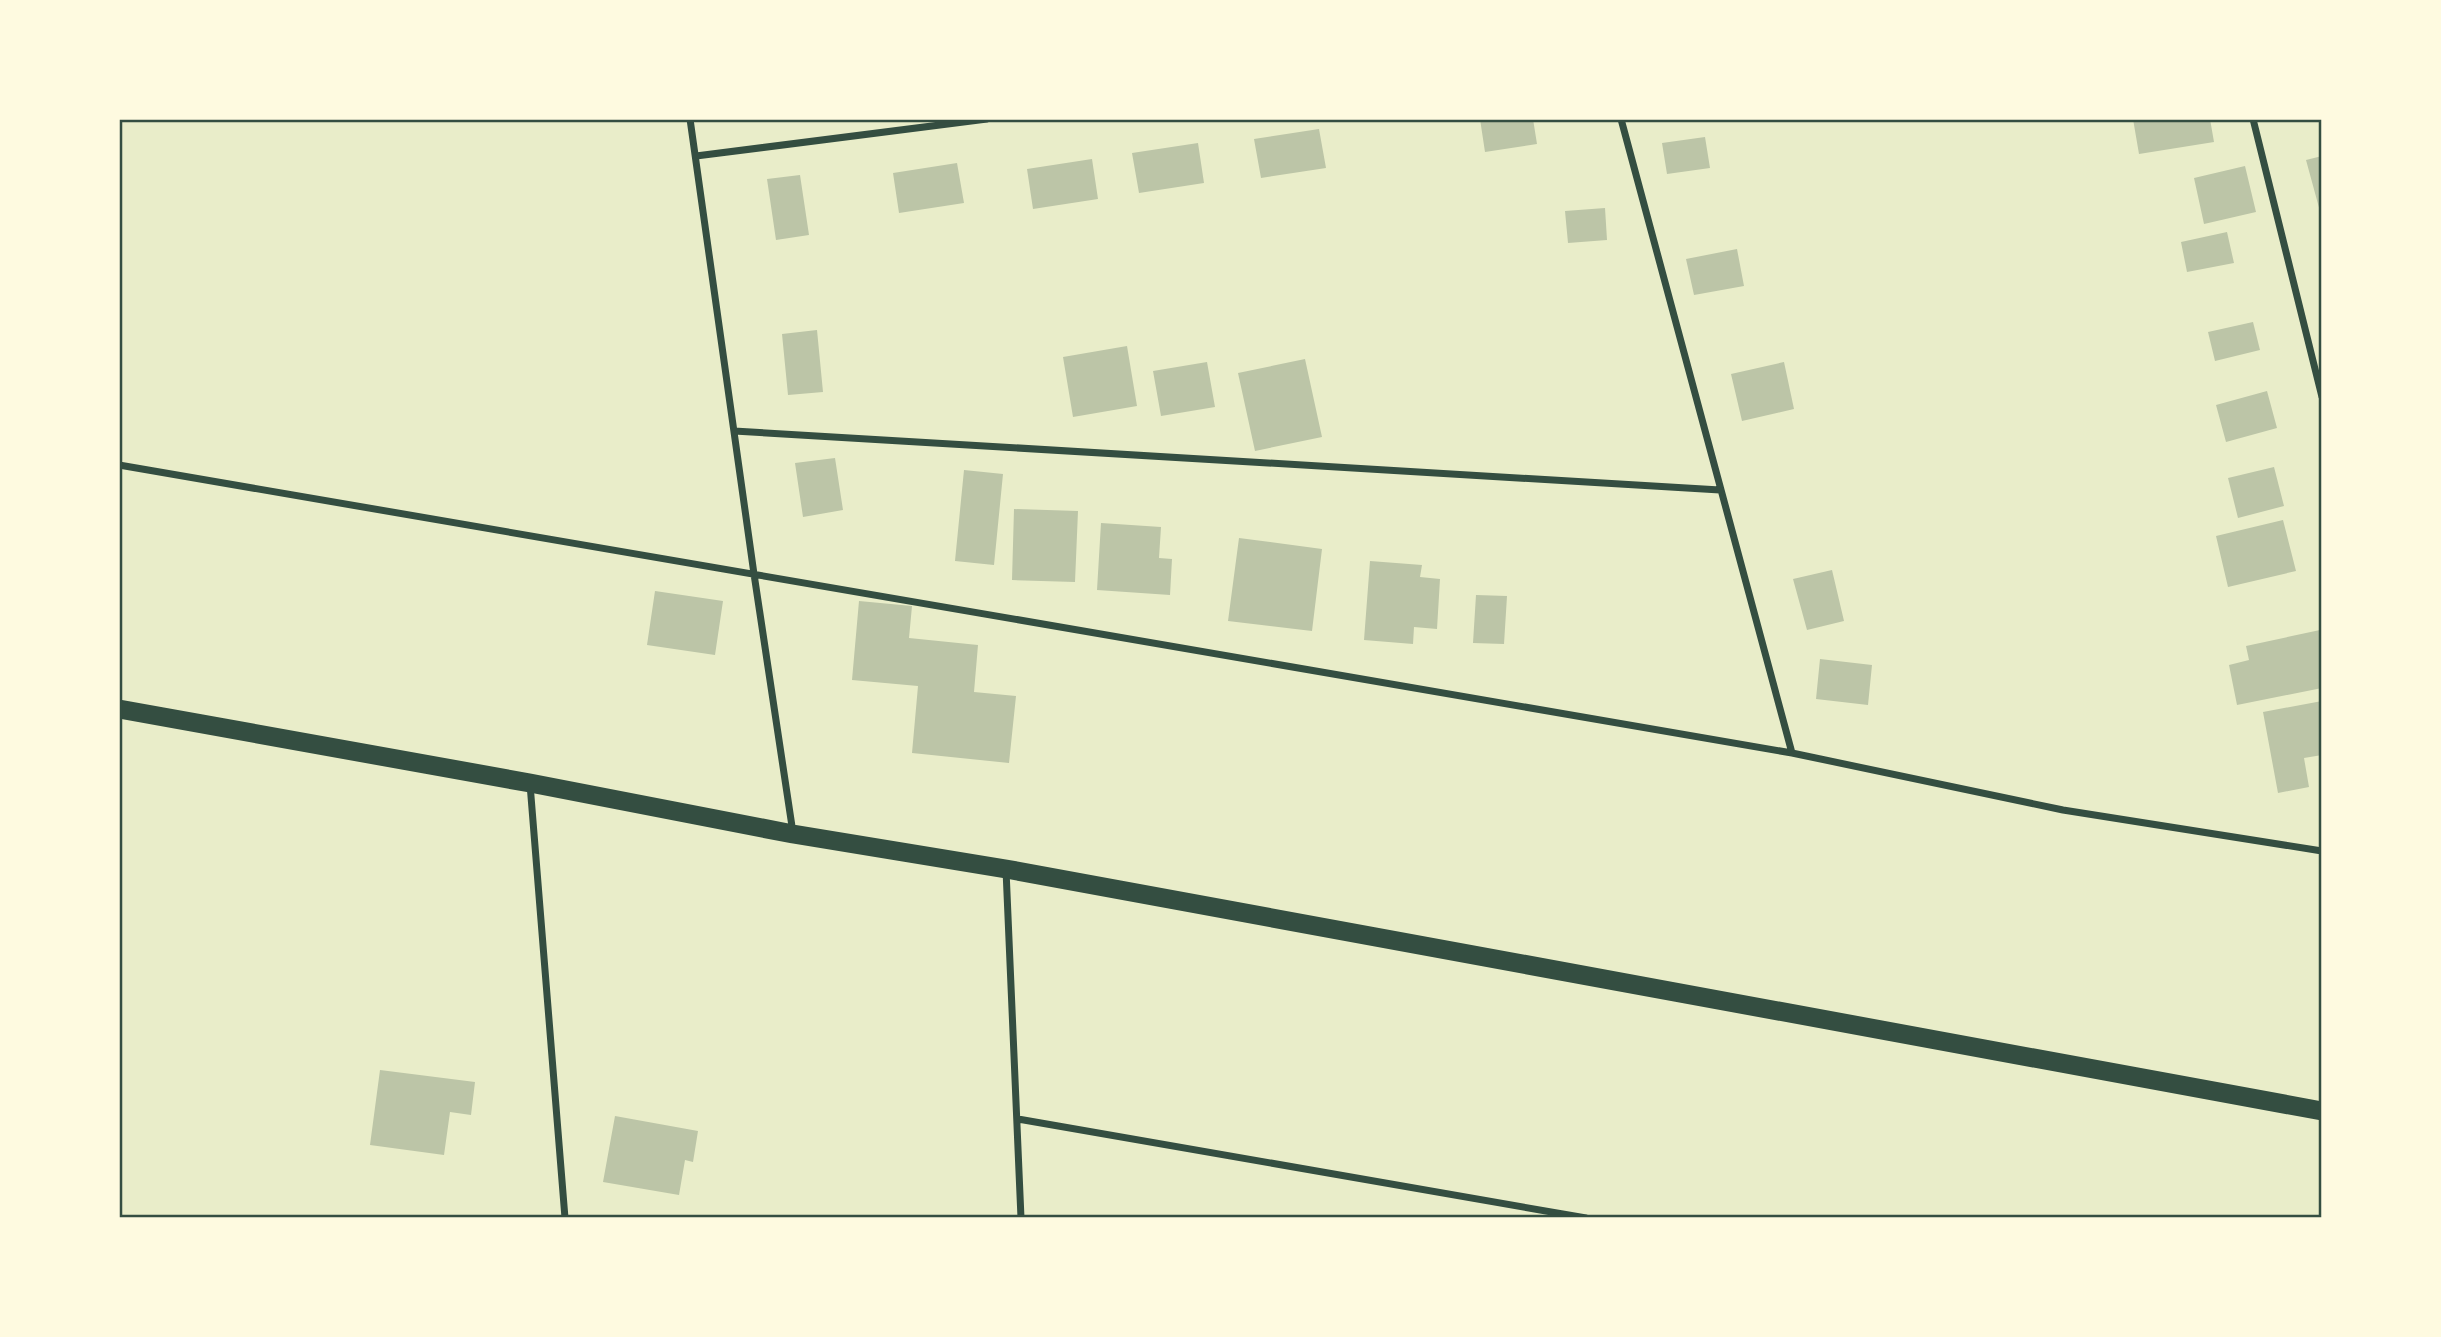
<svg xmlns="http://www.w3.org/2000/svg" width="2441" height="1337" font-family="Lato,sans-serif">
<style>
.building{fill:#bcc5a7}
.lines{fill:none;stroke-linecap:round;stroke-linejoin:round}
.minor{stroke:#344e41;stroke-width:7}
.trunk{stroke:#344e41;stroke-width:19}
.neatline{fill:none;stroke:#344e41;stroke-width:2.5}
</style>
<rect width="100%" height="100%" fill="#e9edc9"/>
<path class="building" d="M1480,119H1533L1537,144L1485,152Z
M2133,119H2210L2214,142L2139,154Z
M1319,129L1326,168L1261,178L1254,139Z
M1705,137L1710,168L1667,174L1662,143Z
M1198,143L1204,183L1139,193L1132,153Z
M2322,156V215H2321L2306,160Z
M1092,159L1098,199L1033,209L1027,169Z
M957,163L964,203L899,213L893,173Z
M2245,166L2256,212L2204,224L2194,178Z
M800,175L809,235L776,240L767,179Z
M1605,208L1607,240L1568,243L1565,211Z
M2227,232L2234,263L2187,272L2181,242Z
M1737,249L1744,286L1694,295L1686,259Z
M2253,322L2260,350L2215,361L2208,332Z
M817,330L823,392L788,395L782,334Z
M1127,346L1137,406L1073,417L1063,357Z
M1305,359L1322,437L1255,451L1238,373Z
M1207,362L1215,407L1161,416L1153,371Z
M1784,362L1794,409L1742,421L1731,374Z
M2267,391L2277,428L2226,442L2216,405Z
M835,458L843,510L803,517L795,463Z
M2274,467L2284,506L2238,518L2228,478Z
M964,470L1003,474L994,565L955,561Z
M1014,509L1078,511L1075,582L1012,580Z
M2283,520L2296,571L2228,587L2216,536Z
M1101,523L1161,527L1159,558L1172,559L1170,595L1097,590Z
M1239,538L1322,549L1312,631L1228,621Z
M1370,561L1422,565L1420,577L1440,579L1437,629L1414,627L1413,644L1364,640Z
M1832,570L1844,621L1807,630L1793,579Z
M655,591L723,601L715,655L647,645Z
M1476,595L1507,596L1504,644L1473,643Z
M859,601L912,606L909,638L978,645L974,692L1016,696L1009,763L912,753L918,686L852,680Z
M2320,630L2322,688L2237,705L2229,665L2249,660L2246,646Z
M1820,659L1872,665L1868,705L1816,699Z
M2322,701V755L2304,758L2309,787L2278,793L2263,712Z
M380,1070L475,1082L471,1115L450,1112L444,1155L370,1145Z
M615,1116L698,1131L693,1162L685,1160L679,1195L603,1182Z"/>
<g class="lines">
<path class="minor" d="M690,119L754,574L793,833
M1621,119L1792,753
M2253,119L2322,397
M696,156L987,119
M734,431L1720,490
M119,465L1792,753L2063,810L2322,851
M530,784L565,1218
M1006,870L1021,1218
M1018,1119L1586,1218"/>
<path class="trunk" d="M119,709L530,783L793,834L1006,869L2322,1111"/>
</g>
<rect width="2441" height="1337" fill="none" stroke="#fefae0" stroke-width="242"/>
<rect x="121" y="121" width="2199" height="1095" class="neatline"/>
</svg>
